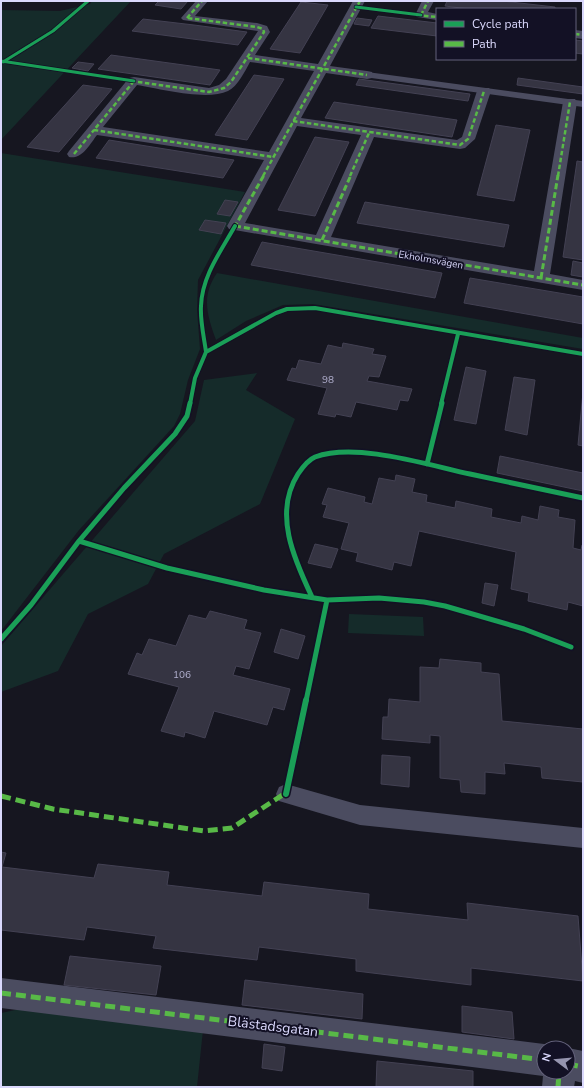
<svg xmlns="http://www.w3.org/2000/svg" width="584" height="1088" font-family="'Nunito Sans',sans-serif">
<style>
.green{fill:#152b2a}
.building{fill:#353442;stroke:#434153}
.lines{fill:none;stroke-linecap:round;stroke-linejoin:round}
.service{fill:#4b4c60;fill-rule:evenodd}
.minor{fill:#4b4c60;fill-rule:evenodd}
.quiet-far2{stroke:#58b947;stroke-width:2.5;stroke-dasharray:4.5 2.5;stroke-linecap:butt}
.quiet-far1{stroke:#58b947;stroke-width:3;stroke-dasharray:6 3;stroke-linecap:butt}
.quiet{stroke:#58b947;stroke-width:5;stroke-dasharray:10 5;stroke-linecap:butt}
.cycleway-far3-casing{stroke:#131125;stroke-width:4.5}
.cycleway-far2-casing{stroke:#131125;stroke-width:6}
.cycleway-far1-casing{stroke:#131125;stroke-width:8}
.cycleway-casing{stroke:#131125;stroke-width:9}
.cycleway-far3{stroke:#1a9f57;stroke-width:3}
.cycleway-far2{stroke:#1a9f57;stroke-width:4}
.cycleway-far1{stroke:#1a9f57;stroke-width:5}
.cycleway{stroke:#1a9f57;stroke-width:6}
.labels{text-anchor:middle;stroke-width:4;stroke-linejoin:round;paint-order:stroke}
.far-street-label{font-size:10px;fill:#dad8fc;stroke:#131125}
.number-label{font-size:10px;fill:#b1afce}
.near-street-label{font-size:14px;fill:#dad8fc;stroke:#131125}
</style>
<rect width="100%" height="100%" fill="#161620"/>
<path class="green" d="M92,1H131L1,140V10L60,11L90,4Z
M1,153L245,192L198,280L197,310L200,349L188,380L180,414L174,426L79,530L1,631Z
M217,273L583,338V349L313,304L283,305L246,321L216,340C207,315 201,296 217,273Z
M257,373L246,390L295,419L260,504L164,554L148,584L88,614L58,671L1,692V646L195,421L204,380Z
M349,614L423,617L424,636L348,633Z
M20,1009L203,1030L197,1087H1V1013Z"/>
<path class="building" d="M159,1H188L181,9L155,5Z
M447,1H502L555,7V9H469L445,6Z
M301,2L328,5L300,53L270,49Z
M378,16L437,23V36L371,28Z
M357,18L372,20L369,26L354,24Z
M143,19L194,25L247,32L238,45L132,31Z
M575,40L583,41V54L575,53Z
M111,55L220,70L210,85L98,69Z
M78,62L94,64L88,71L72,68Z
M254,75L284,79L247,140L215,135Z
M518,78L583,87V94L517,85Z
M359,79L470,94L468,101L356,85Z
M83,85L112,89L59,152L27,147Z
M334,102L457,120L452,137L325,118Z
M496,125L530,130L514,201L477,195Z
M315,137L349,142L315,216L278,210Z
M109,140L215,157L234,160L223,178L96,158Z
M577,161L583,162V260L563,257Z
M225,200L238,202L230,216L217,214Z
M365,202L509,225L504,247L357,223Z
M205,220L226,223L221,234L199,230Z
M262,242L296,248L442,273L435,298L251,265Z
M573,261L583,263V277L571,275Z
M470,278L583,297V324L464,303Z
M343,343L374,349L372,354L386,356L379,377L369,376L367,381L412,389L408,401L400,400L397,410L356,402L351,417L336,414L335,417L318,414L327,388L287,380L292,368L296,369L299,360L321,364L328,345L342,348Z
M466,367L486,371L476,424L454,420Z
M514,377L535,380L527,435L505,430Z
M583,392V446L578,445Z
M500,456L583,473V491L497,473Z
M396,475L415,479L412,492L427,495L426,502L455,508L456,501L492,509L491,517L521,523L522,516L538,520L540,506L559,510L558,517L575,520L573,548L581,550L582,545H583V606L568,602L567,610L528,601L529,593L511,589L516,552L419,531L411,566L394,562L392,570L356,561L358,553L341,549L349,523L323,517L327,505L322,504L328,488L365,497L364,502L372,504L379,478L395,481Z
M315,544L338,549L331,568L308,563Z
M485,583L498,585L494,606L482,603Z
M210,611L247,620L244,629L261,633L249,669L236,666L233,675L290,689L284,710L273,707L267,725L214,711L205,738L185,732L184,737L161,731L179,687L128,674L137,653L142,655L149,639L176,646L189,615L206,619Z
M281,629L305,636L298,659L274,652Z
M440,659L481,663V672L499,674L502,721L583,729V782L542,778L541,767L504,763L505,774L485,772V794L461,792L460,780L440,778V736L430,735V743L382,739L383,717H388L389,699L420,702V667L439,668Z
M382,755L410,757L409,787L381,784Z
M1,852L6,853L2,867L94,878L98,864L169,872L167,885L262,896L264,882L369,894L368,909L468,920L467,903L578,916L583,981L471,968V985L356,971V959L259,947L257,960L153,948L156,936L87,927L84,940L1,930Z
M70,956L161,966L156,995L64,985Z
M245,980L363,994L362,1019L242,1005Z
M462,1006L512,1012L514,1039L462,1032Z
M264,1044L285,1047L282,1071L262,1068Z
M377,1061L473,1071V1087H376Z"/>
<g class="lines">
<path class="service" d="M367,72L583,101V107L364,77L362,75Z
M286,784L360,805L583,828V848L360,825L279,801L276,794L279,787Z"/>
<path class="minor" d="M196,1H208L195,16L257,23L267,26L270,32L255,55L318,64L353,1H365L330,66L367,71L372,72L373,75L372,78L367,79L326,73L301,118L457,140L462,137L477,91L479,88H489L491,91L475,139L465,148L460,149L374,137L331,237L534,271L563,102L565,99H575L577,102L550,274L583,280V290L229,229L227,226L264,160L97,135C90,144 82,160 69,157L67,154L69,151L129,78L134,77L209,88L219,85L226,79L258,31L183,20L181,18ZM250,62L314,71L269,152L103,127L137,85C161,89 207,101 228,91C238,86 245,71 250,62ZM297,126L361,135L316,235L245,223Z
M422,1H434L428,12L437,14V20L417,17L415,15Z
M575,30L583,31V39L575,38Z
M1,978L544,1044L554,1048H544V1072H568V1048L583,1051V1083L575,1081L574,1087H542L543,1076L1,1008Z"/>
<path class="quiet-far2" d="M417,15L437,17
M421,15L428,1
M187,18L202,1
M575,34L583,35
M248,58L367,75
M131,81L209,92L224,88L231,82L264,32L263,29L257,27L187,18
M134,81L94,130L273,157
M293,121L460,145L468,139L484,91
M74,154L94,130
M263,176L360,1
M350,176L369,133
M558,176L570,102"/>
<path class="quiet-far1" d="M235,226L583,285
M234,228L264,175
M322,240L351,175
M541,278L558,175"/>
<path class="quiet" d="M1,796L53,809L204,831L232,828L287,792
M1,993L544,1060
M568,1064L583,1067
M558,1087L559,1072"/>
<g class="cycleway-far3-casing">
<path id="cycleway-far3" d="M356,7L421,15
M1,61L134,81
M3,62L53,31L88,1"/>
</g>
<g class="cycleway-far2-casing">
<path id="cycleway-far2" d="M206,352C204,337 200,321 201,306C202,276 221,251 235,226
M190,404L195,378L206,352L276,313L287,309L315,308L583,354
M441,404L458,334"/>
</g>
<g class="cycleway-far1-casing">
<path id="cycleway-far1" d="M427,464L442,403
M79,541L167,568L264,590L327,600L379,598L424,602L445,606L524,629L571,647
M312,597C294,559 273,513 298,474C302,468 308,460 315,457C356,442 428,465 470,474C508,482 545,490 583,498
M1,639L31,605L79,541L124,488L175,434L187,416L190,403
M306,701L327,600"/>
</g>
<g class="cycleway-casing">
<path id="cycleway" d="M286,794L306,700"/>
</g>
<use href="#cycleway-far3" class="cycleway-far3"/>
<use href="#cycleway-far2" class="cycleway-far2"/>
<use href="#cycleway-far1" class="cycleway-far1"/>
<use href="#cycleway" class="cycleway"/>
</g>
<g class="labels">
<g class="far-street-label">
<text transform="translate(431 259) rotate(10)" y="4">Ekholmsvägen</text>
</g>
<g class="number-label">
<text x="328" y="383">98</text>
<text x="182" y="678">106</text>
</g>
<g class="near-street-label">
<text transform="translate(273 1026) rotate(7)" y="5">Blästadsgatan</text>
</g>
</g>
<rect width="584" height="1088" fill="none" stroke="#dad8fc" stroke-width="4"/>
<rect x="436" y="8" width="140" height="52" fill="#131125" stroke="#63617b"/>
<rect x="444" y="21" width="20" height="6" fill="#1a9f57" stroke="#63617b"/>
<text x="472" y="28" font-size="12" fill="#dad8fc">Cycle path</text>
<rect x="444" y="41" width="20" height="6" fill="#58b947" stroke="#63617b"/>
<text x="472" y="48" font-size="12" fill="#dad8fc">Path</text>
<g transform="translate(556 1060) rotate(286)"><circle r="19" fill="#131125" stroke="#63617b"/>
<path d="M0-3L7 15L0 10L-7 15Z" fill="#9594af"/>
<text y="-6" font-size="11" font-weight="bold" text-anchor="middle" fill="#dad8fc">N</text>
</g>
</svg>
